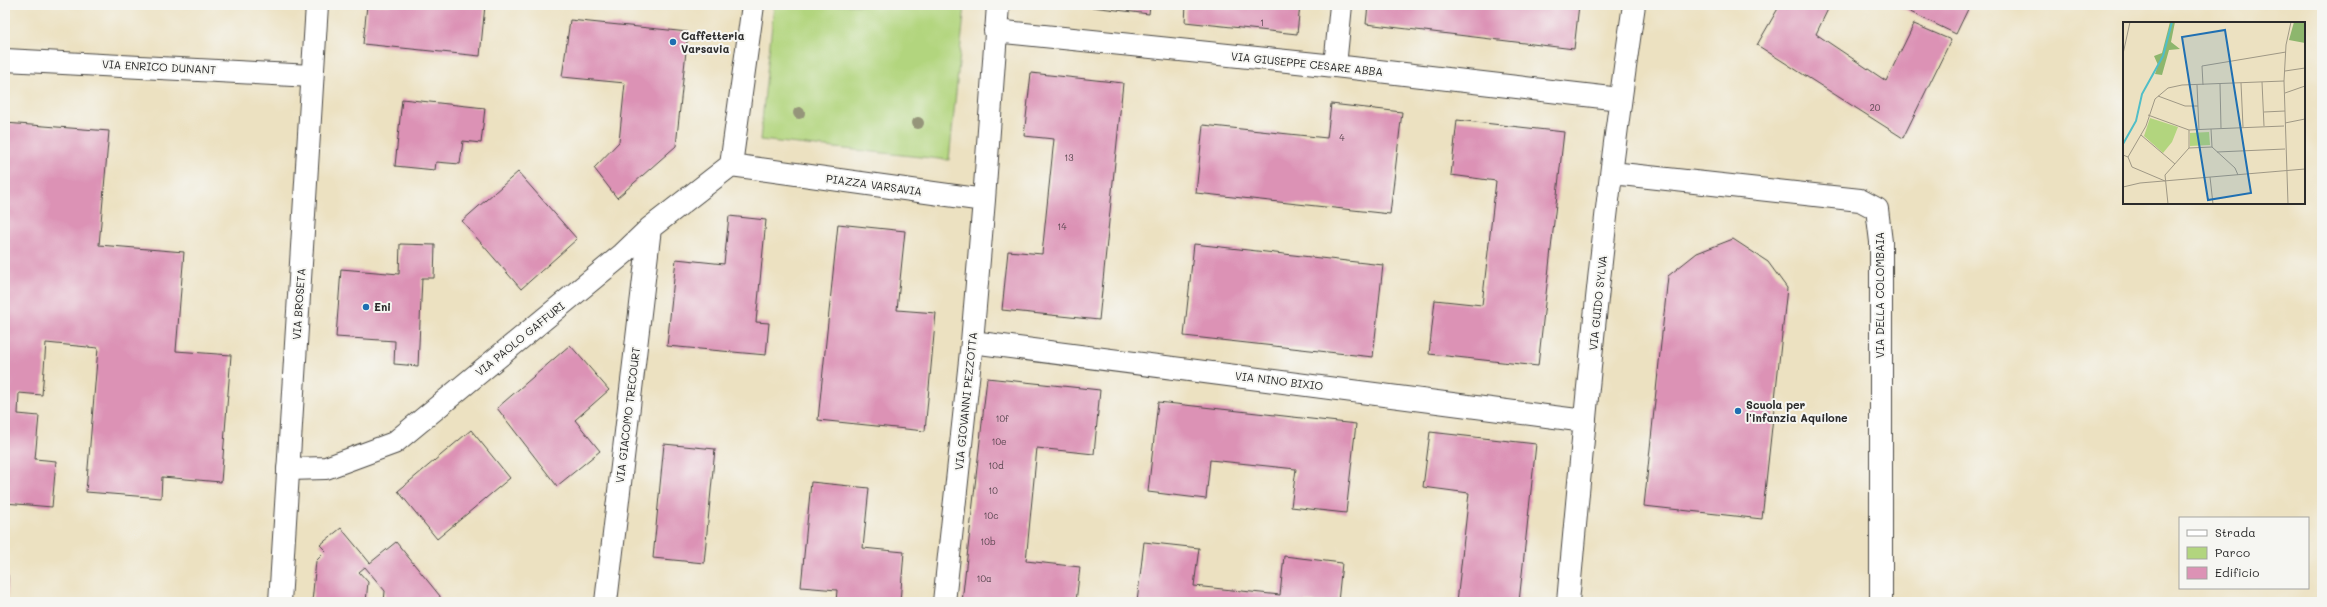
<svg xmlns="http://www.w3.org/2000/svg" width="2327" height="607" font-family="Mali,sans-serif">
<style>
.green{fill:#b2d57e;stroke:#6e8054}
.building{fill:#dc92b5}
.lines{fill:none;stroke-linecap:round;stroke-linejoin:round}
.minor-casing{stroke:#484642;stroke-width:24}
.tertiary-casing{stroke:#484642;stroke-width:24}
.minor{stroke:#fff;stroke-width:22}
.tertiary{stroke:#fff;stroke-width:22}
.tree{fill:#95957a}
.poi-dot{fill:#1f6fb2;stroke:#f6f6f2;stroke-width:1.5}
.labels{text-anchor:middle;stroke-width:4;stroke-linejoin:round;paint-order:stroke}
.number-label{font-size:9px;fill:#57454e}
.poi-label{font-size:11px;font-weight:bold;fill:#2b2b2b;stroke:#f6f6f2;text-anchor:start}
.street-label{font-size:11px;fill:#2b2b2b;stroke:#f6f6f2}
.inset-river{fill:none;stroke:#50bec7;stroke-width:2}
.inset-road{fill:none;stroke:#9f9885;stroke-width:1}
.view{fill:#1f6fb2;fill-opacity:0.15;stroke:#1f6fb2;stroke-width:2}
.inset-edge{fill:none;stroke:#2b2b2b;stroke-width:2}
</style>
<rect width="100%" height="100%" fill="#f6f6f2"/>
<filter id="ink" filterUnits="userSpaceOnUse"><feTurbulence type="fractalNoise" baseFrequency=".025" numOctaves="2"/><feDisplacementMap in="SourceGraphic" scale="8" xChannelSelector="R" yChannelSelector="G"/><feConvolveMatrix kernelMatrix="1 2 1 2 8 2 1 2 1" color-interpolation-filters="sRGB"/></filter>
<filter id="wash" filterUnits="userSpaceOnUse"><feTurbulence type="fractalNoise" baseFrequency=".012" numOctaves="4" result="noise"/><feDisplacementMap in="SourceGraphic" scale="16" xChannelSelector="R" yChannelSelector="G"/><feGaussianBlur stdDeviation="0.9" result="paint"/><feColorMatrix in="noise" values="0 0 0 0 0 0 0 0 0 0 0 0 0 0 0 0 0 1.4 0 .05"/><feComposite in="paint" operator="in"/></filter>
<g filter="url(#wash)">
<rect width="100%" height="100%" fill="#ece1c1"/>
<path class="green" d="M774,5H965L949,160L760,140Z"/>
<g id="blocks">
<path class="building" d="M367,5H485L480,56L363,44Z
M1076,5H1150L1149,14Z
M1186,5H1300L1297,34L1185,22Z
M1368,5H1579L1574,49L1366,24Z
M1780,5H1830L1816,34L1886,81L1914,24L1951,40L1903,138L1757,45Z
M1901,5H1970L1956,34L1900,7Z
M570,20L688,32L676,146L617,198L594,168L619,142L625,83L562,77Z
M1031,73L1123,83L1099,320L1002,310L1008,251L1042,254L1054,139L1024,136Z
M402,99L485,108L481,143L463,141L460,164L436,162L435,170L395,166Z
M1331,104L1402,112L1390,214L1196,193L1203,125L1327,138Z
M1457,120L1564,132L1538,366L1429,354L1435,300L1482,305L1496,181L1451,175Z
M5,123L109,131L99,245L184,252L176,351L231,355L221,482L162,477L161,498L86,492L98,348L46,343L42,395L19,393L18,414L39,416L35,459L56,461L52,507L5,503Z
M518,172L577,239L521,289L462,221Z
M729,216L766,220L756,322L769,323L766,355L667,346L676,259L724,264Z
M838,224L905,231L897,310L936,313L925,431L818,420Z
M1733,239L1768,262L1787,288L1762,519L1644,506L1668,276L1697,253Z
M400,244L435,245L434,278H422L418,366L394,364L395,341L336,337L341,269L399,274Z
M1194,244L1383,265L1373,357L1184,336Z
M570,345L609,390L575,420L600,451L557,486L497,408Z
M987,378L1100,390L1094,454L1037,448L1026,561L1080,567L1076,602H962Z
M1158,402L1356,424L1346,513L1291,507L1296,469L1210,460L1206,499L1148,492Z
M471,430L510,478L437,539L398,491Z
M1430,432L1536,444L1519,602H1457L1469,493L1423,487Z
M664,444L715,449L704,563L653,558Z
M811,482L869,488L863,548L904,552L900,602H836L837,590L801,587Z
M341,528L370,563L396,542L440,596L439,602H384L385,591L365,567L359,572L368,582L366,602H312L316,561L326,551L320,545Z
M1144,542L1199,548L1194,586L1280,595L1284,556L1342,563L1338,602H1137Z
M5,575H8L7,602H5Z"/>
</g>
</g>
<g filter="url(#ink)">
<use href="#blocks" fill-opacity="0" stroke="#484642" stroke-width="1"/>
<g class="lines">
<g class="minor-casing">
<path id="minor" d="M753,5L731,165L984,200L998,5
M995,31L1335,66L1620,99
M5,60L312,76
M1335,66L1341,5
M1612,173L1860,200L1877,209L1881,242V602
M972,342L1585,421
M288,469L326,468L394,443L623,254L650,228L731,165
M606,602L650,228
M944,602L972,342L984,200
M1568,602C1586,403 1604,203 1634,5"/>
</g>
<g class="tertiary-casing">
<path id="tertiary" d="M280,602L317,5"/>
</g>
<use href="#minor" class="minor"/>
<use href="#tertiary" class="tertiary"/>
</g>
<g class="tree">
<circle cx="799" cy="113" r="6"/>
<circle cx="918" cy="123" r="6"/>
</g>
</g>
<g class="poi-dot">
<circle cx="673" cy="42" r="4"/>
<circle cx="366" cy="307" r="4"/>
<circle cx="1738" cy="411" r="4"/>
</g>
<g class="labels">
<g class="number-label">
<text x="1262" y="26">1</text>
<text x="1875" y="111">20</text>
<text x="1342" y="141">4</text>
<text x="1069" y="161">13</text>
<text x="1062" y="230">14</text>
<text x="1002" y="422">10f</text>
<text x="999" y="445">10e</text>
<text x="996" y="469">10d</text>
<text x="993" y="494">10</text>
<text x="991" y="519">10c</text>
<text x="988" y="545">10b</text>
<text x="984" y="582">10a</text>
</g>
<g class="poi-label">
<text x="681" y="40">Caffetteria<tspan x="681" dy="13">Varsavia</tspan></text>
<text x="374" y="311">Eni</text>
<text x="1746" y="409">Scuola per<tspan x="1746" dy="13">l'infanzia Aquilone</tspan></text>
</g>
<g class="street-label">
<text transform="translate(1307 64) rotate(6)" y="4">VIA GIUSEPPE CESARE ABBA</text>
<text transform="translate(159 67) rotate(3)" y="4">VIA ENRICO DUNANT</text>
<text transform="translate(874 185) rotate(8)" y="4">PIAZZA VARSAVIA</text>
<text transform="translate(1880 295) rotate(-90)" y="4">VIA DELLA COLOMBAIA</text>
<text transform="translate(1598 303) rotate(-84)" y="4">VIA GUIDO SYLVA</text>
<text transform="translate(299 304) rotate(-86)" y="4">VIA BROSETA</text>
<text transform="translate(520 339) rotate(-39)" y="4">VIA PAOLO GAFFURI</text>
<text transform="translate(1279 381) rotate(7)" y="4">VIA NINO BIXIO</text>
<text transform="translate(966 401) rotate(-84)" y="4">VIA GIOVANNI PEZZOTTA</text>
<text transform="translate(628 415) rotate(-83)" y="4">VIA GIACOMO TRECOURT</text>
</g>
</g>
<g transform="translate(2123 22)">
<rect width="182" height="182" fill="#ece1c1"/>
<path d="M27,96L55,105L49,120L40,131L21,114ZM86,110L87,123L67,124V111Z" fill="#b2d57e"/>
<path d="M47,0H52L48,20L57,27L46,28L39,53L32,52L35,43L31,34L39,31ZM171,0H182V21L166,18Z" fill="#8db66d"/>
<path class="inset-river" d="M0,122L13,99L19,72L40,34L49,0"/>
<path class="inset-road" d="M0,32L7,0M162,49L182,46M139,60L141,104M118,61L120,105M97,62L98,106M74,63L76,108M80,63L79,44L163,30M162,71L182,64M35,74L62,84H75M141,90L162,89M25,93L66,108L88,107L89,125L66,126V108M162,101L182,97M88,107L161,104M18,113L52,142M89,125L112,146L115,153M94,130L162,127M0,133L5,135L9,145L42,159M5,135L23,104L32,77L45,66L59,63L161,59M87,155L90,182M0,165L17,161L182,147M45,182L42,153L66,126M165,182L161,59L163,23L168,0"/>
<path class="view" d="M102,8L128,171L85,178L59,15Z"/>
<rect width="182" height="182" class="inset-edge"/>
</g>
<rect width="2327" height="607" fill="none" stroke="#f6f6f2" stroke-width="20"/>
<rect x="2179" y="517" width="130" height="72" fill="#f6f6f2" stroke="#a5a5a2"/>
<rect x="2187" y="530" width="20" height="6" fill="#ffffff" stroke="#a5a5a2"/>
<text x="2215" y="537" font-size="12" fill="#2b2b2b">Strada</text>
<rect x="2187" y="547" width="20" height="12" fill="#b2d57e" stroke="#a5a5a2"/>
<text x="2215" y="557" font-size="12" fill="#2b2b2b">Parco</text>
<rect x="2187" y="567" width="20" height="12" fill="#dc92b5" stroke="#a5a5a2"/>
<text x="2215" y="577" font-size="12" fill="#2b2b2b">Edificio</text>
</svg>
